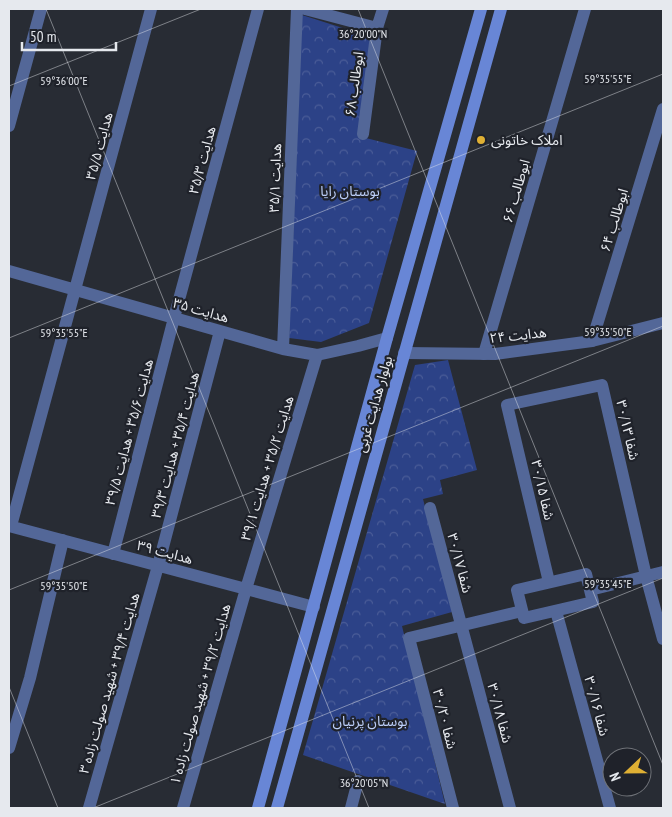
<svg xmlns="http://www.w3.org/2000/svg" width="672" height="817" font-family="'PT Sans Narrow','Noto Sans Arabic',sans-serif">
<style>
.park{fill:url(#park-crowns)}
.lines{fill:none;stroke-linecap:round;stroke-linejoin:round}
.minor{stroke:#536798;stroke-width:12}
.tertiary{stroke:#536798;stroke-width:12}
.secondary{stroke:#6886d6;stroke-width:12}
.ticks{fill:none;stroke:#e6e9ee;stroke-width:1;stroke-opacity:0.45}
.poi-dot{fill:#dfb034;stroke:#1f222a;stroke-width:2}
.labels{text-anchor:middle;stroke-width:4.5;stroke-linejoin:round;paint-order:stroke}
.street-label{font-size:14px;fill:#e6e9ee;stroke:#1f222a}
.poi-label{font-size:14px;fill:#e6e9ee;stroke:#1f222a;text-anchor:start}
.park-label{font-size:14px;fill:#bbcdf7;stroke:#1f222a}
.ticks-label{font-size:12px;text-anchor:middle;fill:#e6e9ee;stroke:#1f222a;stroke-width:4.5;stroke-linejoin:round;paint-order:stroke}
</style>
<defs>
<pattern id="park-crowns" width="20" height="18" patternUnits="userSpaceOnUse" patternTransform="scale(1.25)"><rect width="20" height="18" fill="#2c4287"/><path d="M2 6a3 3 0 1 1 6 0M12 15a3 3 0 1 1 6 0" fill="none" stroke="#4b5d98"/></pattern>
</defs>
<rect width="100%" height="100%" fill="#282c34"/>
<path class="park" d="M302,15L371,37L358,136L417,151L369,323L321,342L289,338Z
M448,360L477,470L440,480L443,494L423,499L452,612L402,626L445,804L303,755L415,365Z"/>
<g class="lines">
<path class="minor" d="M305,9L377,28
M9,126L41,9
M363,134L377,28L383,9
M9,271L283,349L317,355L358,346L387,338
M592,341L663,109
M283,349L297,9
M484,354L585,9
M430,508L510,808
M9,526L314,607
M11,526L151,9
M113,554L174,318L258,9
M586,574L593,602L524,618L517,590Z
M549,582L507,405L602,385L646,576L663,639
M590,590L663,572
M556,611L610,808
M9,748L30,678L63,540
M89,808L158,566L220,331
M183,808L246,589L317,355
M351,808L358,781
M453,808L409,638L522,611"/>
<path class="tertiary" d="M404,353L495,354L592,341L663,323"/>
<path class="secondary" d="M258,808L387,338L481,9
M277,808L501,9"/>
</g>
<path class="ticks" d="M46,9L369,808M358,9L663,765M9,86L201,9M9,338L663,74M9,590L663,326M9,687L58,808M93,808L663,578"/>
<circle class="poi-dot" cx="481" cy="140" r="5"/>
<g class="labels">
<g class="street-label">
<text transform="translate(354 84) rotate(-82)" y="5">ابوطالب ۶۸</text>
<text transform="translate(99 146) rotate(-75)" y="5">هدایت ۳۵/۵</text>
<text transform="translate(202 160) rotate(-75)" y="5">هدایت ۳۵/۳</text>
<text transform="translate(275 178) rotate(-88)" y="5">هدایت ۳۵/۱</text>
<text transform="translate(516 191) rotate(-74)" y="5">ابوطالب ۶۶</text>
<text transform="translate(614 220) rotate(-73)" y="5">ابوطالب ۶۴</text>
<text transform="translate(201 310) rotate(16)" y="5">هدایت ۳۵</text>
<text transform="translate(518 335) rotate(-6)" y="5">هدایت ۲۴</text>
<text transform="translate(374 404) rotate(-74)" y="5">بولوار هدایت غربی</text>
<text transform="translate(628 430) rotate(77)" y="5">شفا ۳۰/۱۳</text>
<text transform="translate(129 432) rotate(-75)" y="5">هدایت ۳۵/۶ + هدایت ۳۹/۵</text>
<text transform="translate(175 445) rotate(-75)" y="5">هدایت ۳۵/۴ + هدایت ۳۹/۳</text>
<text transform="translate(267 468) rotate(-73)" y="5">هدایت ۳۵/۲ + هدایت ۳۹/۱</text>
<text transform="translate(543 490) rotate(77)" y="5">شفا ۳۰/۱۵</text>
<text transform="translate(165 552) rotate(15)" y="5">هدایت ۳۹</text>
<text transform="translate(460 563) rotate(75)" y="5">شفا ۳۰/۱۷</text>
<text transform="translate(109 683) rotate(-74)" y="5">هدایت ۳۹/۴ + شهید صولت زاده ۳</text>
<text transform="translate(200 694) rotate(-74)" y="5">هدایت ۳۹/۲ + شهید صولت زاده ۱</text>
<text transform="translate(597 706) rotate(75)" y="5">شفا ۳۰/۱۶</text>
<text transform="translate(500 713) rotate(75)" y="5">شفا ۳۰/۱۸</text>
<text transform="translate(445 719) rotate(76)" y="5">شفا ۳۰/۲۰</text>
</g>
<g class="poi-label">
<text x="491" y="145">املاک خاتونی</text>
</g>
<g class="park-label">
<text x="350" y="196">بوستان رایا</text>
<text x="370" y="726">بوستان پرنیان</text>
</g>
</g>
<g class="ticks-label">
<text x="363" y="38">36°20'00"N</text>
<text x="608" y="83">59°35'55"E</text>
<text x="64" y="85">59°36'00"E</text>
<text x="608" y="336">59°35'50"E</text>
<text x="64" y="337">59°35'55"E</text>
<text x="608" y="588">59°35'45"E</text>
<text x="64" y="590">59°35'50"E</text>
<text x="364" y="787">36°20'05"N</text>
</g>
<rect width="672" height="817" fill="none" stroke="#e6e9ee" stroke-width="20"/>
<g transform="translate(627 772) rotate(248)"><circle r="24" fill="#1f222a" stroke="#6f7278"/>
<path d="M0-4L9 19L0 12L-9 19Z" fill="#dfb034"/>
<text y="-8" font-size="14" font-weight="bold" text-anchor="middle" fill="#e6e9ee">N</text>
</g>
<path d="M22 42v8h94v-8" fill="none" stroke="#e6e9ee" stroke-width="2.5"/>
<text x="30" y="42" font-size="15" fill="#e6e9ee" stroke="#1f222a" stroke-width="4" paint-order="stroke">50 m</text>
</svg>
